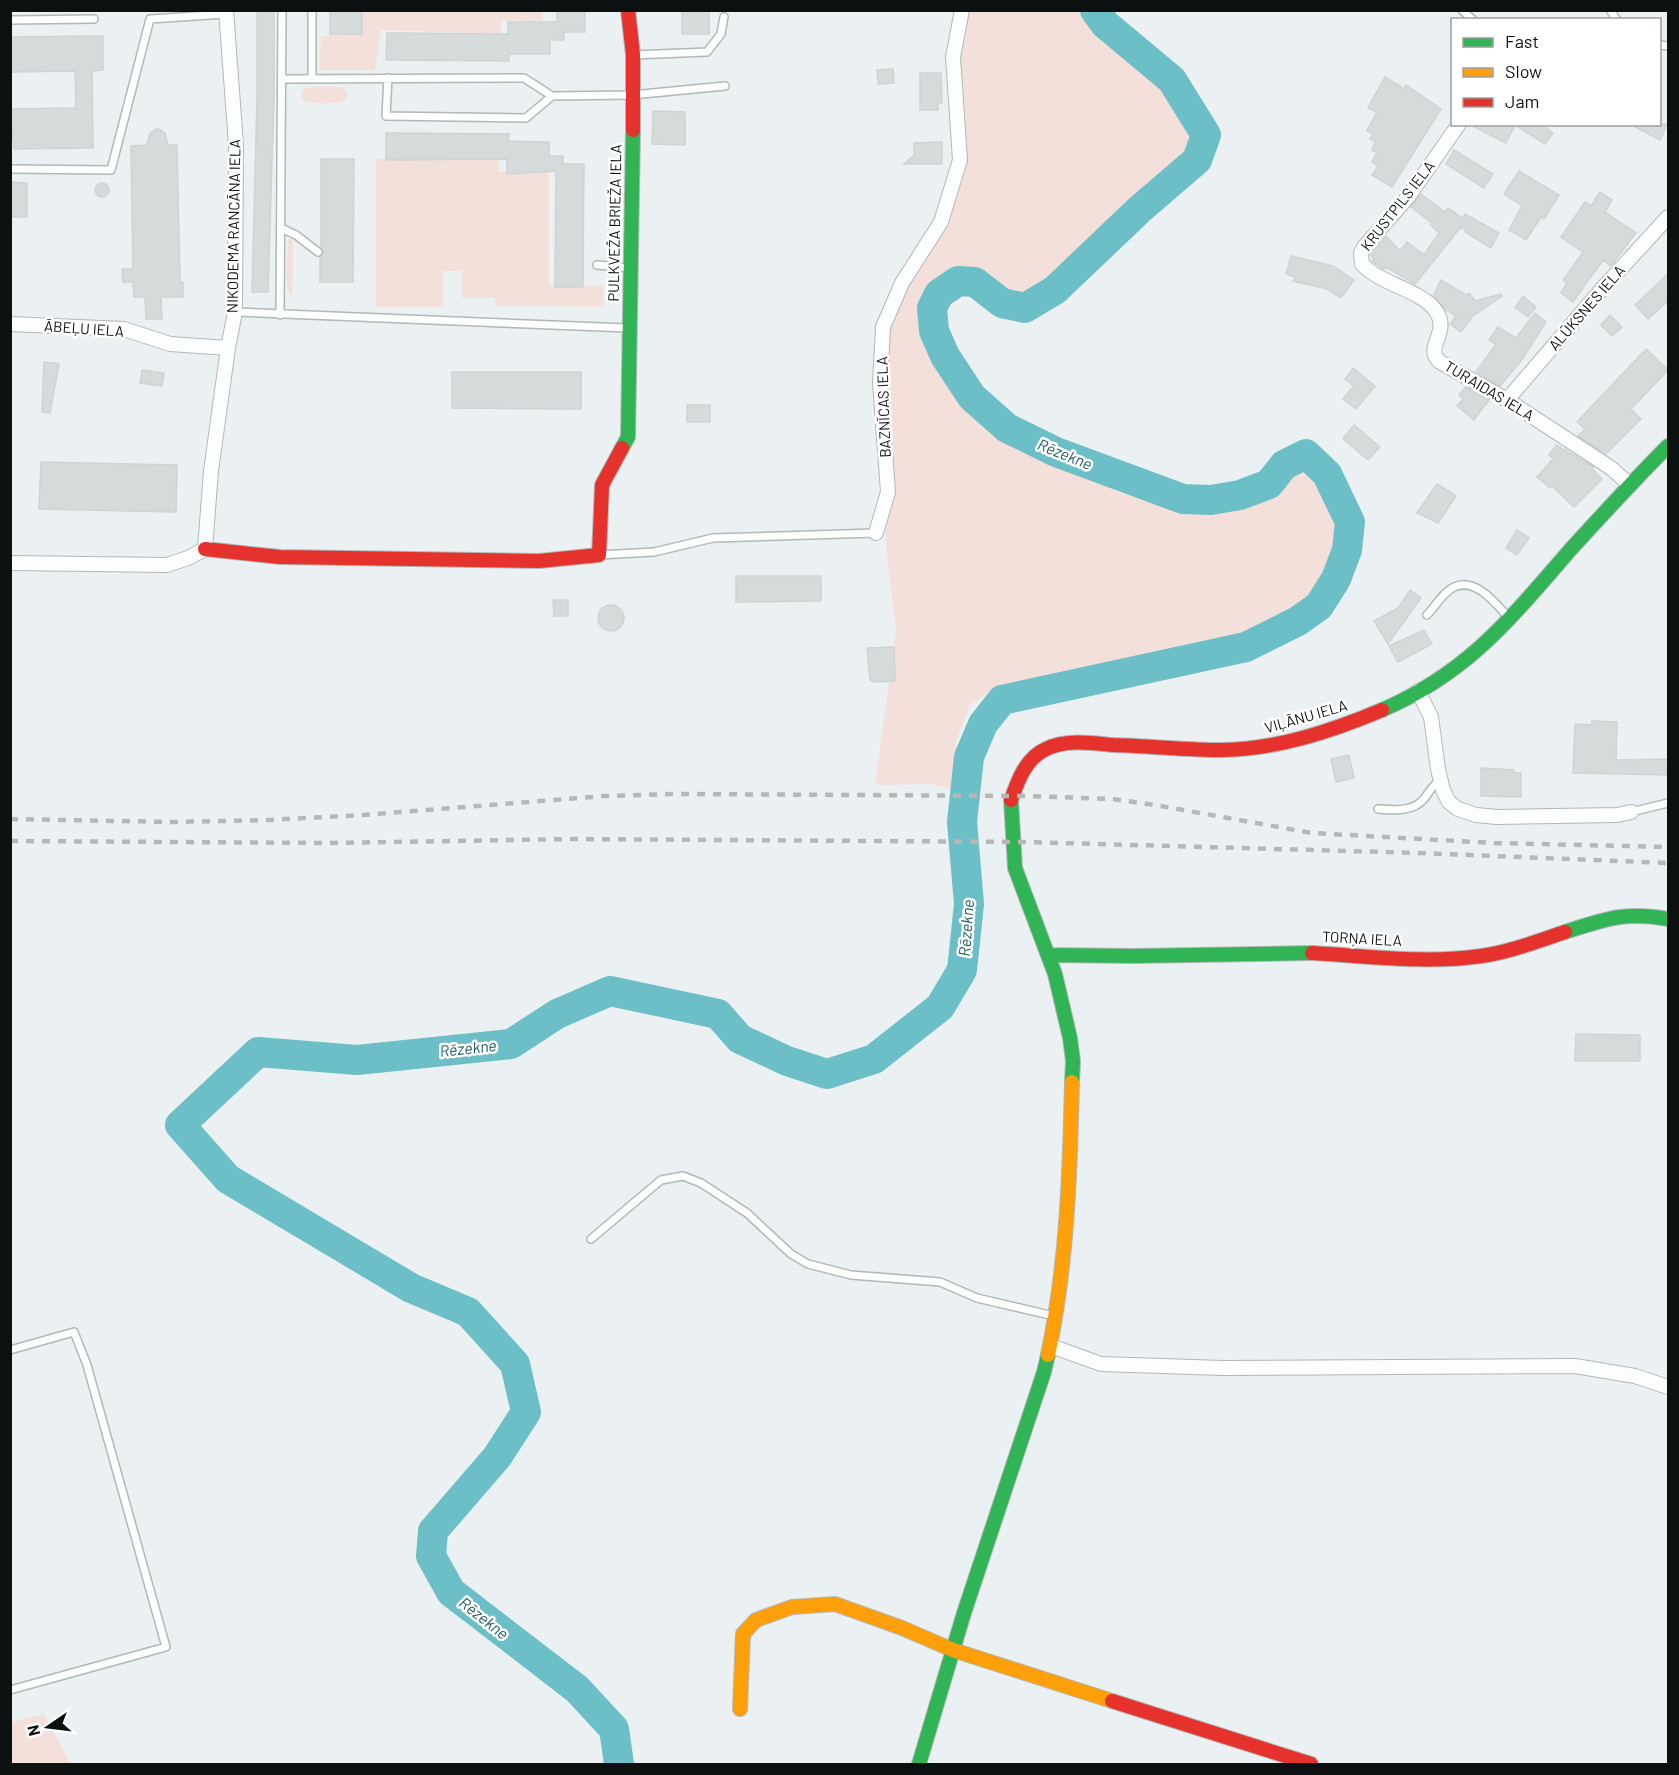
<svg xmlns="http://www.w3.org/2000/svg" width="1679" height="1775" font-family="Barlow,sans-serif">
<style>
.green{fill:#f3e0da}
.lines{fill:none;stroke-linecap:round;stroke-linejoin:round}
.river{stroke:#6cbfc6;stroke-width:30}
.building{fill:#d5dadb;stroke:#ced3d4;stroke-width:1.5}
.lane-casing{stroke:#b2b7b7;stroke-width:10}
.street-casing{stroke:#b2b7b7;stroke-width:16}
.fast-casing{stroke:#b2b7b7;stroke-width:16}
.slow-casing{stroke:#b2b7b7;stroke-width:16}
.jam-casing{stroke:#b2b7b7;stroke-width:16}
.lane{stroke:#fcfdfd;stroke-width:7}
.street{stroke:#fcfdfd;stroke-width:14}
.fast{stroke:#30b455;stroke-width:14}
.slow{stroke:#ff9f0a;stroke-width:14}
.jam{stroke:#e5322d;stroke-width:14}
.rail{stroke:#b6b8b8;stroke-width:4.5;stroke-dasharray:8 8;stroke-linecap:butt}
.labels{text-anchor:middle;stroke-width:5;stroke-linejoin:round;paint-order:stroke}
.street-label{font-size:15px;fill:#0c1011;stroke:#fff}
.water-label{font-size:16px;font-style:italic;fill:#205e63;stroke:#fff}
</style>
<rect width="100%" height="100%" fill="#ebf1f2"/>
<path class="green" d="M362,11H543L542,22L501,20V34L381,30L375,70H319L321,36L362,34Z
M957,11H1095L1105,24L1172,80L1206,135L1197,160L1140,209L1055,290L1025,308L976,271L927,284L922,328L981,426L1116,491L1190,515L1275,491L1269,484L1306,454L1347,550L1298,621L1246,647L997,687L971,704L956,741L957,789L930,784L875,785L896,630L887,556L884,505L883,327L941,222L960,160Z
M320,86L342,87L347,93V98C336,107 317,103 304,101L301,99L303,89Z
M376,159H498L499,172H549V286H603V307L495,306V298H462V271H443V307H376Z
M288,239H293L292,299C283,288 288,254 288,239Z
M44,1714L71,1764H11V1722Z"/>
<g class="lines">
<path class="river" d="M619,1764L614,1729L577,1689L451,1592L431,1556L433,1531L497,1457L526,1412L515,1364L468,1312L411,1288L228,1179L180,1125L258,1052L357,1060L511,1044L557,1014L610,991L718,1014L740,1039L787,1061L827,1074L874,1059L940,1007L962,970L969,904L962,822L969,757L983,724L1002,700L1246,647L1298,621L1319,606L1336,579L1347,550L1350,522L1327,474L1306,454L1284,465L1269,484L1240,495L1211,500L1183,499L1056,452L1007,428L972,397L945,356L934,331L932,308L939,294L958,281L975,282L1002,303L1025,308L1055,290L1140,209L1197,160L1206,135L1172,80L1105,24L1095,10"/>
</g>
<path class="building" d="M257,10H274V93L268,292H252L257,97Z
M330,10H362V34H330Z
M557,10H585V32H564V40H550V54H509V61L386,60L387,33L508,34V22H557Z
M682,10H709V34H682Z
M103,36V70L92,71L93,148L14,149L10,109L76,108L75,71L11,72L10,37Z
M893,69L894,83L878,84L877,70Z
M920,73H941L942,103H938V110H920Z
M1385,77L1404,89L1406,85L1441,109L1392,187L1372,175L1378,166L1372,162L1377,152L1372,150L1375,141L1370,139L1373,134L1367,131L1377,112L1368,108Z
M653,111L685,112V145L652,144Z
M1469,124H1540L1553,133L1545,144L1515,125L1506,143Z
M1630,124H1667L1660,140Z
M156,129H159L165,133L168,145H177L180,282H183V297H161L162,319H146L145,297H134L133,282H123L122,269H133L131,146L147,145L150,133Z
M386,133L509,134L508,141L549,142V156H563V164H584L583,287H555L556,171L507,174V159L386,160Z
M942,142V164H904L914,155V143Z
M1454,150L1493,174L1484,188L1446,164Z
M321,159H354L353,282H320V257L324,252L321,247Z
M1519,171L1559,195L1544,219L1541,217L1526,240L1509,230L1522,206L1504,194Z
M10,182L27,183V217H10Z
M95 190a7 7 0 1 1 14 0a7 7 0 1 1-14 0Z
M1600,192L1612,200L1605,212L1636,233L1611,266L1603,260L1573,302L1561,293L1567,283L1563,280L1583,252L1561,237L1585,202L1591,206Z
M1421,194L1445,212L1448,208L1463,218L1465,214L1499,233L1491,248L1465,232L1466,230L1461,227L1415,284L1386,267L1384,269L1372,261L1374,258L1370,255L1386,236L1400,251L1407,242L1424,255L1439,233L1431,225L1432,223L1411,207Z
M1291,256L1333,266L1354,280L1341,298L1327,289L1293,281L1296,277L1286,274Z
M1668,274V301L1648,319L1635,305Z
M1441,280L1466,295L1469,293L1475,301L1501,294L1502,296L1473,316L1461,332L1450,324L1456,316L1446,310L1433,296Z
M1523,296L1536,307L1528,317L1515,307Z
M1535,313L1546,322L1521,361L1500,386L1476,372L1496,344L1489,340L1498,327L1516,338Z
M1610,315L1622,327L1612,336L1601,325Z
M1646,349L1668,370L1631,409L1641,419L1606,454L1578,436L1585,429L1577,422Z
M44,362L59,364L50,413L42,412Z
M1353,368L1375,386L1356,409L1343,399L1354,386L1345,379Z
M142,370L164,373L162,386L140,383Z
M452,372H581V409L452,408Z
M1466,387L1489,400L1474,420L1457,406L1463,399L1459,395Z
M687,405H710V422H687Z
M1354,425L1380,447L1368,460L1343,439Z
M1556,445L1594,467L1592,469L1602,479L1574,507L1552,486L1550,488L1537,477L1553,459L1549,455Z
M41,462L177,465L176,512L39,509Z
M1437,484L1456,496L1438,523L1417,513Z
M1517,530L1529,538L1517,555L1506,548Z
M736,576H821V601L736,602Z
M1410,590L1421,598L1388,644L1374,621L1398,608Z
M553,600H568V616H554Z
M598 618a13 13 0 1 1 26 0a13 13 0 1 1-26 0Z
M1424,630L1432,644L1398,662L1389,646Z
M894,647L895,681L875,682L870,680L867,648Z
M1592,721L1617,722L1616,760L1668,759V775L1573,773L1575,724L1592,725Z
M1349,755L1354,778L1336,782L1331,759Z
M1481,768L1514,770V773H1521V797L1481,796Z
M1576,1034L1640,1035V1061H1575Z"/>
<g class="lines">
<g class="lane-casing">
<path id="lane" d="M312,10V79
M1462,10L1473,20
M1610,10L1617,20
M10,20L94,19
M1660,45L1668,46
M633,55L707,52L721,34L724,17
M388,78L386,116L526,118L552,96
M282,79L524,78L552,96L632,95L725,86
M10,169L111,170L150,19L226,14
M281,228L296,235L318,252
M597,265L630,268
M235,312L627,328
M280,315L282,10
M599,555L654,552L713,538L876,533
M1427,615C1435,607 1443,592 1454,587C1476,577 1496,604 1509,618
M1378,809C1394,810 1413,812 1424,799C1429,792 1433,785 1440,780
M1631,812L1668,803
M591,1239L661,1180L683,1176L701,1183L747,1213L791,1254L808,1264L851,1275L940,1282L977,1298L1054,1316
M10,1350L74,1332L87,1365L166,1647L10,1690"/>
</g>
<g class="street-casing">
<path id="street" d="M1459,124L1408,197L1364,247L1361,253L1362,264C1381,285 1420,289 1436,311C1451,333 1423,347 1440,362L1507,400L1611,468L1630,485
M10,324L124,329L170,344L228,348
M1507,400L1603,288L1668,217
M876,533L888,492L880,383L883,327L902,283L941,222L960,160L953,57L962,10
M10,563L167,565L188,558L205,549L211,471L228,348L235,312L236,145L226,10
M1418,691L1431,717L1438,769L1443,790L1449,802L1458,809L1476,815L1497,817L1617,815L1631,812
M1051,1346L1101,1364L1223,1368L1575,1366L1635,1376L1668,1387"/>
</g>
<g class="fast-casing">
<path id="fast" d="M622,448L628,437L633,130
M1382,710C1469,672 1511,618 1571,549C1603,514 1635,479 1668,446
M1011,800L1015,868L1055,974L1070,1038L1073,1061L1072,1082
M1565,932C1605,919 1626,911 1668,919
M1048,955L1134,956L1312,953
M919,1764L964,1613L1044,1372L1048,1355"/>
</g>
<g class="slow-casing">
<path id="slow" d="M1048,1355C1067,1265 1070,1173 1072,1082
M740,1709L743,1634L756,1620L792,1607L835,1604L902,1628L953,1650L1112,1701"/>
</g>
<g class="jam-casing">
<path id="jam" d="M628,10L633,55V130
M205,549L280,557L539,561L599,555L602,485L622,448
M1011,800C1018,780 1026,758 1046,749C1066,739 1092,743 1113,745C1150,746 1187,750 1223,750C1278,749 1332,731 1382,710
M1312,953C1368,956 1426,964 1481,956C1510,952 1538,941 1565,932
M1112,1701L1311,1764"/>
</g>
<use href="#lane" class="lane"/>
<use href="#street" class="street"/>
<use href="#fast" class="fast"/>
<use href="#slow" class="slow"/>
<use href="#jam" class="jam"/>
<path class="rail" d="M10,819L172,822L268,820L363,815L605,796L677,794L1029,796L1112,799L1155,805L1312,833L1494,843L1668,847
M10,841L330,843L573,839L1025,842L1420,853L1668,863"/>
</g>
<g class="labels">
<g class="street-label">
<text transform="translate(1398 206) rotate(-52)" y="5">KRUSTPILS IELA</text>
<text transform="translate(615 223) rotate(-89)" y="5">PULKVEŽA BRIEŽA IELA</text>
<text transform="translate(234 226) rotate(-89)" y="5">NIKODEMA RANCĀNA IELA</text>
<text transform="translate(1587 308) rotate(-49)" y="5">ALŪKSNES IELA</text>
<text transform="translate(84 329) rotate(4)" y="5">ĀBEĻU IELA</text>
<text transform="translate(1489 391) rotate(31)" y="5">TURAIDAS IELA</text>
<text transform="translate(884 407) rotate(-92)" y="5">BAZNĪCAS IELA</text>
<text transform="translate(1306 717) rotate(-16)" y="5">VIĻĀNU IELA</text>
<text transform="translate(1362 939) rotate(3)" y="5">TORŅA IELA</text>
</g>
<g class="water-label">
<text transform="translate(1065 454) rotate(22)" y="6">Rēzekne</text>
<text transform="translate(966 928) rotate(-86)" y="6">Rēzekne</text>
<text transform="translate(468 1048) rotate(-6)" y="6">Rēzekne</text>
<text transform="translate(484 1618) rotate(38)" y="6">Rēzekne</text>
</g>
</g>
<rect width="1679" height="1775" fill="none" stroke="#0c1011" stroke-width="24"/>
<rect x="1451" y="18" width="210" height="108" fill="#ffffff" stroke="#9e9fa0" stroke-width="1.5"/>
<rect x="1463" y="38" width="30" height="9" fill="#30b455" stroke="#9e9fa0" stroke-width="1.5"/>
<text x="1505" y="48" font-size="18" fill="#0c1011">Fast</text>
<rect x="1463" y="68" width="30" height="9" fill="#ff9f0a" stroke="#9e9fa0" stroke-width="1.5"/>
<text x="1505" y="78" font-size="18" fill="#0c1011">Slow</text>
<rect x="1463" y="98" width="30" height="9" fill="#e5322d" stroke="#9e9fa0" stroke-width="1.5"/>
<text x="1505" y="108" font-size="18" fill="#0c1011">Jam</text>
<g transform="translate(48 1727) rotate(256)" stroke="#ffffff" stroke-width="4.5" paint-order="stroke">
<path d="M0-4.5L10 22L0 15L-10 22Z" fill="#0c1011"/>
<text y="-9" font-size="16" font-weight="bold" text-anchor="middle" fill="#0c1011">N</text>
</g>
</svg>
